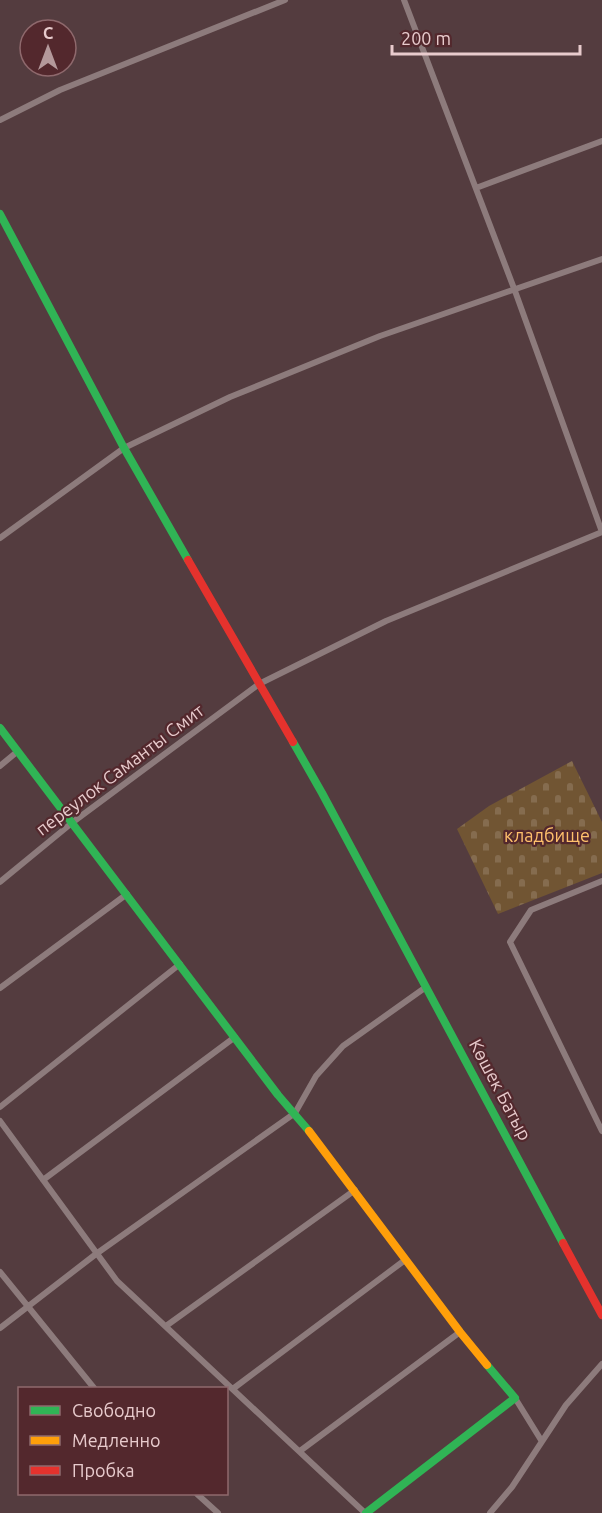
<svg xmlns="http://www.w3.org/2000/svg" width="602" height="1513" font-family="Ubuntu,sans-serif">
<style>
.cemetery{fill:url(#cemetery-stones)}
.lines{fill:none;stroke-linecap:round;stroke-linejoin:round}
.street{stroke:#8d7b7c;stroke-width:6}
.fast{stroke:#30b455;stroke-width:8}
.slow{stroke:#ff9f0a;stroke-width:8}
.jam{stroke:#e5322d;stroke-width:8}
.labels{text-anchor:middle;stroke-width:4.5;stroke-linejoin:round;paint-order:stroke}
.street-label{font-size:18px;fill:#e8cbcd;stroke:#53282d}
.park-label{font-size:18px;fill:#ffc16c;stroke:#53282d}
</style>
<defs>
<pattern id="cemetery-stones" width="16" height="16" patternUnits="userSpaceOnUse" patternTransform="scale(1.5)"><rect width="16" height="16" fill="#715533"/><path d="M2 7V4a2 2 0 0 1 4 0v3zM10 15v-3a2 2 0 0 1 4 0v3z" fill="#856c4f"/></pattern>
</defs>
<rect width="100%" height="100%" fill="#543c3f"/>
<path class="cemetery" d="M572,761L602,822V873L498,914L457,829L489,806Z"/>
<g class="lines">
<path class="street" d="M404,0L515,291L602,532
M0,120L60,90L285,0
M476,188L602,141
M0,538L124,448L230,397L380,336L602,259
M0,766L18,751
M602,881L531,910L510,942L602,1131
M0,882L73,822L259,684L386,621L602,532
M0,988L127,894
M0,1107L180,964
M0,1121L117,1281L365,1513
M43,1180L235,1037
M0,1272L94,1388
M166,1326L355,1190
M0,1328L96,1254L295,1113L316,1076L343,1046L426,987
M234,1388L405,1260
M515,1398L541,1440
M300,1451L460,1332
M197,1494L218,1513
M490,1513L512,1487L566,1405L602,1364"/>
<path class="fast" d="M0,214L124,448L188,560
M0,728L278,1095L309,1131
M293,742L322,793L563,1243
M366,1513L515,1398L487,1365"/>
<path class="slow" d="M309,1131L460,1332L487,1365"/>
<path class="jam" d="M188,560L293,742
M563,1243L602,1315"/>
</g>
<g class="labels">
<g class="street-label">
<text transform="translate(120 770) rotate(-37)" y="6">переулок Саманты Смит</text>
<text transform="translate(500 1090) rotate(62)" y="6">Көшек Батыр</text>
</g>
<g class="park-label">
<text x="547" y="842">кладбище</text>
</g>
</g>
<rect x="18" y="1387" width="210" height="108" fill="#53282d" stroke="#8f696d" stroke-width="1.5"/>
<rect x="30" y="1406" width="30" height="9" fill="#30b455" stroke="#8f696d" stroke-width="1.5"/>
<text x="72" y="1417" font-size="18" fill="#e8cbcd">Свободно</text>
<rect x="30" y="1436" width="30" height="9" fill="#ff9f0a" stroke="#8f696d" stroke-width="1.5"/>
<text x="72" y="1447" font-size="18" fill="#e8cbcd">Медленно</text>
<rect x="30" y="1466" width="30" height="9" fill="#e5322d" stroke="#8f696d" stroke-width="1.5"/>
<text x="72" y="1477" font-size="18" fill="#e8cbcd">Пробка</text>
<g transform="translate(48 48)"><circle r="28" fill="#53282d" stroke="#8f696d" stroke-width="1.5"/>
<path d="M0-4.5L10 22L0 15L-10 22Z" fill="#b4999b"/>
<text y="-9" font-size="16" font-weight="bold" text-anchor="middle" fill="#e8cbcd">С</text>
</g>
<path d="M392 45v9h188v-9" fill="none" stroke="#e8cbcd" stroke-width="3"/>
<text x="401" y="45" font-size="18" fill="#e8cbcd" stroke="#53282d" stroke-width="4.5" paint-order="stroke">200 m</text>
</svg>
